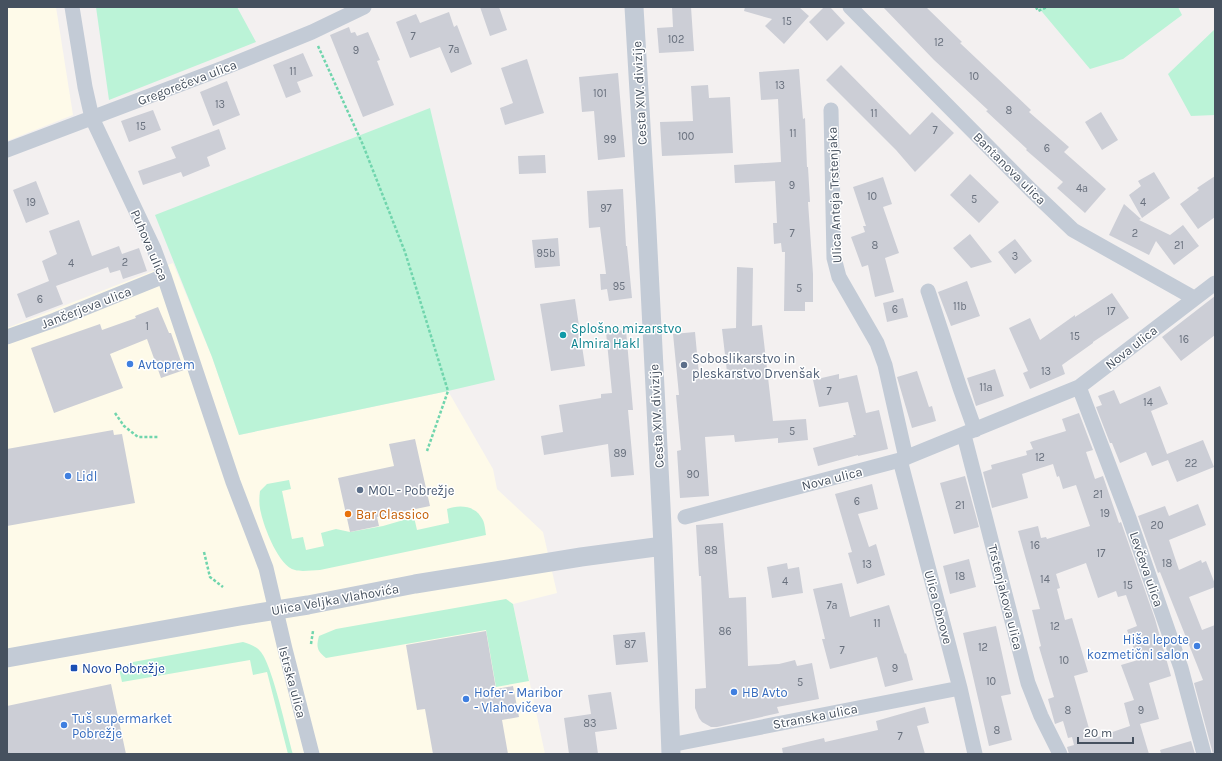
<svg xmlns="http://www.w3.org/2000/svg" width="1222" height="761" font-family="Karla,sans-serif">
<style>
.commercial{fill:#fefae9}
.green{fill:#bbf3d7}
.building{fill:#ccced6;fill-rule:evenodd}
.lines{fill:none;stroke-linecap:round;stroke-linejoin:round}
.path{stroke:#70d5ad;stroke-width:2.5;stroke-dasharray:3 2;stroke-linecap:butt}
.minor{stroke:#c3cbd6;stroke-width:15}
.tertiary{stroke:#c3cbd6;stroke-width:19}
.culture-dot{fill:#0f9aa8;stroke:#fff;stroke-width:1.5}
.shop-dot{fill:#3f7fe0;stroke:#fff;stroke-width:1.5}
.service-dot{fill:#5c6f8a;stroke:#fff;stroke-width:1.5}
.food-dot{fill:#e8710a;stroke:#fff;stroke-width:1.5}
.transit-dot{fill:#1a4fb4;stroke:#fff;stroke-width:1.5}
.labels{text-anchor:middle;stroke-width:3;stroke-linejoin:round;paint-order:stroke}
.number-label{font-size:11px;fill:#68707d}
.street-label{font-size:13px;fill:#46515f;stroke:#fff}
.culture-label{font-size:13px;fill:#0d838f;stroke:#fff;text-anchor:start}
.service-label{font-size:13px;fill:#4e5e75;stroke:#fff;text-anchor:start}
.shop-label{font-size:13px;fill:#366cbe;stroke:#fff;text-anchor:start}
.food-label{font-size:13px;fill:#c56008;stroke:#fff;text-anchor:start}
.transit-label{font-size:13px;fill:#164399;stroke:#fff;text-anchor:start}
</style>
<rect width="100%" height="100%" fill="#f3f0f0"/>
<path class="commercial" d="M7,7H56L73,115L7,141Z
M173,263L212,357L239,435L448,391L493,469L497,489L543,532L557,593L513,604L545,754H7V328Z"/>
<path class="green" d="M96,7H237L256,42L109,100Z
M1038,7H1178L1182,15L1123,59L1090,69Z
M1215,29V115L1191,116L1168,74Z
M430,108L495,380L448,391L239,435L212,357L155,215Z
M289,480L291,489L282,491L292,539L303,537L306,550L324,546L321,533L336,529L350,532L383,526L414,517L417,530L449,523L447,509C458,505 474,505 481,517C485,522 485,529 486,535L320,570C312,570 302,572 295,570C279,567 264,527 261,513C259,506 259,499 260,491L267,484Z
M506,599L513,604L529,681L496,687L486,630L326,658C317,651 316,647 319,636L336,629Z
M243,642C249,644 256,646 260,651C272,663 287,734 293,754H288L267,672L253,675L250,660L122,682L119,669L133,662Z"/>
<path class="building" d="M480,7H499L507,30L490,36Z
M672,7H691L694,51L659,53L657,28L673,27Z
M745,7H799L809,16L784,44L765,26L772,19L744,11Z
M824,7H830L845,23L827,41L809,22Z
M883,7H926L962,42L960,43L1031,110L1029,112L1069,147L1064,152L1106,189L1085,213L1057,188L1063,182L1026,150L1027,149L986,111L988,110L934,60Z
M449,12L454,27L457,25L472,64L451,73L440,47L410,58L396,22L416,14L420,23Z
M349,27L351,33L355,32L357,36L368,32L380,60L377,61L394,105L363,117L330,35Z
M303,53L313,76L297,82L301,92L286,98L273,65Z
M527,59L544,113L505,125L500,108L513,103L501,68Z
M841,65L910,135L932,112L954,133L915,172L896,150L826,80Z
M799,69L803,119L805,118L807,167H808L810,202H808L813,274V302H805V311H784L785,252H782L781,243L774,244L773,223H777L775,181L735,183L734,165L781,162L778,99L761,100L759,72Z
M618,73L625,157L598,160L594,111L582,112L579,77Z
M227,81L240,115L213,126L200,92Z
M708,85L709,98L730,97L733,153L662,156L660,122L693,121L691,86Z
M153,110L161,130L129,142L121,121Z
M1101,112L1118,140L1102,150L1085,122Z
M219,129L226,149L207,157L210,166L183,177L181,172L143,185L138,171L176,158L171,147Z
M545,155L546,173L519,174L518,156Z
M1154,172L1170,198L1142,218L1129,195L1141,186L1138,181Z
M970,174L999,202L979,223L950,195Z
M1215,176V217L1198,229L1180,204L1199,190L1197,188Z
M883,177L892,204L883,207L899,253L885,258L894,292L875,297L868,265L862,267L851,237L865,232L863,226H866L853,187Z
M36,181L49,214L26,223L13,190Z
M623,189L626,246H627L632,298L609,301L607,289L601,290L600,274H606L600,227L589,228L587,191Z
M1124,204L1141,219L1139,220L1170,235L1183,225L1199,246L1174,265L1156,241L1149,255L1109,235Z
M79,220L92,256L119,246L122,254L139,248L147,271L123,279L120,270L110,273L108,267L56,286L63,304L26,318L17,294L49,281L42,261L57,254L49,231Z
M970,234L992,262L971,268L953,248Z
M558,238L560,266L535,268L532,240Z
M1015,239L1032,261L1015,274L998,252Z
M737,267L753,268L752,326L762,325L773,421L806,419L808,440L778,443V438L735,442L734,435L705,437L709,496L680,498L677,451L681,450L676,395H679L673,334L695,332L699,375L727,372L722,329L736,328Z
M967,281L980,316L951,326L938,292Z
M1112,293L1129,318L1093,342V343L1062,365L1065,374L1030,389L1023,373L1028,371L1009,328L1030,318L1040,340L1075,315V317Z
M1215,296V335L1181,361L1162,337Z
M903,298L908,317L887,322L883,303Z
M575,299L585,366L551,371L540,304Z
M158,307L169,333H171L184,370L161,378L147,339L110,354L123,388L54,413L31,348L100,324L102,330L136,318L135,316Z
M626,330L633,410H628L634,475L611,477L608,444L544,455L541,436L563,432L559,405L601,398V394L612,393L606,332Z
M995,369L1004,396L976,406L967,378Z
M917,371L929,407L932,406L936,421L912,428L897,377Z
M839,374V379L857,375L866,413L879,410L888,449L858,456V455L818,466L813,448L854,437L853,435H856L848,402L819,407L813,380Z
M1160,386L1168,404L1151,411L1167,454L1203,440L1214,467L1177,482L1168,460L1152,466L1146,452L1120,463L1112,443H1110L1096,407L1102,405L1098,396L1114,390L1120,404Z
M1079,413L1093,450L1086,452L1095,479L1103,476L1119,523L1121,522L1155,619L1171,676L1149,683L1159,719L1140,724L1149,754H1069L1067,747L1074,745L1072,737L1068,738L1063,721L1055,724L1048,699L1054,697L1039,647L1041,646L1032,610L1040,609L1018,531L1038,526L1041,538L1046,537L1047,539L1090,526L1076,485L1063,489L1059,476L1057,477L1053,464L1022,474L1028,498L992,508L983,472L992,469L991,465L1027,455L1026,451L1033,449L1030,442L1066,431L1062,419ZM1086,563L1098,598L1116,591L1118,597L1126,595L1137,626L1127,630L1138,660L1121,665L1134,700L1124,703L1130,726L1092,739L1074,676L1088,672L1072,618L1065,620L1057,589L1060,588L1056,574Z
M113,430L114,435L122,434L135,503L7,526V449Z
M415,439L430,506L377,517L379,526L350,532L338,478L394,466L389,444Z
M965,476L979,527L954,534L940,483Z
M872,484L878,509L858,514L869,547L876,544L885,575L857,584L848,553L852,552L835,494Z
M1198,504L1206,525L1169,540L1179,570L1201,560L1202,563L1206,561L1215,584V587L1189,597L1202,630L1215,625V754H1213L1194,683L1203,680L1160,572L1158,573L1138,516L1165,506L1169,516Z
M723,523L729,598L746,597L748,666L779,664L795,660L797,666L812,663L819,699L777,707L779,713L717,727H711L702,722L699,718L695,708V689L706,688L701,576H699L696,525Z
M969,559L976,587L950,594L943,566Z
M787,563L788,569L799,567L803,593L772,598L767,567Z
M842,583L850,617L889,605L905,654L906,653L913,680L885,687L877,657L830,669L822,639H825L813,589Z
M996,626L1011,694L1001,696L1012,740L989,746L963,633Z
M486,631L496,689L513,686L519,717L502,720L508,754H433L425,709L417,710L406,645Z
M645,632L648,662L616,665L613,635Z
M111,684L126,754H7V706Z
M611,692L617,729L595,732L598,754H569L564,718L591,714L588,695Z
M925,707L929,723L917,726L925,754H783L782,748L824,738L825,742L878,730L876,721Z
M1191,741L1195,754H1161L1160,750Z"/>
<g class="lines">
<path class="path" d="M1036,7L1038,11L1047,7
M318,46L363,145L405,252L448,391L427,451
M115,413L124,426L138,437H158
M204,552L210,577L223,587
M311,644L313,631"/>
<path class="minor" d="M72,7L85,87L92,118L154,249L164,276L233,482L266,568L285,649L312,754
M850,7L1031,190L1073,230L1194,298
M831,110L834,258L839,277L877,343L885,365L906,458
M7,150L226,67L312,32L364,7
M928,291L960,388L975,430
M7,337L55,320L164,276
M1079,387L1129,518L1181,668L1204,754
M964,435L1028,683L1041,716L1060,754
M900,460L960,688L975,754
M685,517L900,460L1079,387L1215,283
M670,745L960,688"/>
<path class="tertiary" d="M634,7L646,210L663,546L671,754
M7,658L240,616L308,605L415,584L581,557L663,546"/>
</g>
<circle class="culture-dot" cx="563" cy="335" r="4"/>
<g class="shop-dot">
<circle cx="130" cy="364" r="4"/>
<circle cx="68" cy="476" r="4"/>
<circle cx="1197" cy="646" r="4"/>
<circle cx="734" cy="692" r="4"/>
<circle cx="466" cy="699" r="4"/>
<circle cx="64" cy="725" r="4"/>
</g>
<g class="service-dot">
<circle cx="684" cy="365" r="4"/>
<circle cx="360" cy="490" r="4"/>
</g>
<circle class="food-dot" cx="348" cy="514" r="4"/>
<rect class="transit-dot" x="70" y="664" width="8" height="8" rx="2"/>
<g class="labels">
<g class="number-label">
<text x="787" y="25">15</text>
<text x="413" y="40">7</text>
<text x="676" y="43">102</text>
<text x="939" y="46">12</text>
<text x="454" y="53">7a</text>
<text x="356" y="54">9</text>
<text x="293" y="75">11</text>
<text x="974" y="80">10</text>
<text x="780" y="89">13</text>
<text x="600" y="97">101</text>
<text x="220" y="108">13</text>
<text x="1009" y="114">8</text>
<text x="874" y="117">11</text>
<text x="141" y="130">15</text>
<text x="935" y="134">7</text>
<text x="793" y="137">11</text>
<text x="686" y="140">100</text>
<text x="610" y="143">99</text>
<text x="1047" y="152">6</text>
<text x="792" y="189">9</text>
<text x="1082" y="192">4a</text>
<text x="872" y="200">10</text>
<text x="974" y="203">5</text>
<text x="31" y="206">19</text>
<text x="1143" y="206">4</text>
<text x="606" y="212">97</text>
<text x="792" y="237">7</text>
<text x="1135" y="237">2</text>
<text x="875" y="249">8</text>
<text x="1179" y="249">21</text>
<text x="546" y="257">95b</text>
<text x="1015" y="260">3</text>
<text x="125" y="266">2</text>
<text x="71" y="267">4</text>
<text x="619" y="290">95</text>
<text x="799" y="292">5</text>
<text x="40" y="303">6</text>
<text x="960" y="310">11b</text>
<text x="895" y="313">6</text>
<text x="1111" y="315">17</text>
<text x="147" y="330">1</text>
<text x="1075" y="340">15</text>
<text x="1184" y="343">16</text>
<text x="1046" y="375">13</text>
<text x="986" y="391">11a</text>
<text x="829" y="395">7</text>
<text x="1148" y="406">14</text>
<text x="792" y="435">5</text>
<text x="620" y="457">89</text>
<text x="1040" y="461">12</text>
<text x="1191" y="467">22</text>
<text x="693" y="478">90</text>
<text x="1098" y="498">21</text>
<text x="857" y="505">6</text>
<text x="960" y="509">21</text>
<text x="1105" y="517">19</text>
<text x="1157" y="529">20</text>
<text x="1035" y="549">16</text>
<text x="711" y="554">88</text>
<text x="1101" y="557">17</text>
<text x="1167" y="567">18</text>
<text x="867" y="568">13</text>
<text x="960" y="580">18</text>
<text x="1045" y="583">14</text>
<text x="785" y="585">4</text>
<text x="1128" y="589">15</text>
<text x="832" y="609">7a</text>
<text x="877" y="627">11</text>
<text x="1055" y="630">12</text>
<text x="725" y="635">86</text>
<text x="630" y="648">87</text>
<text x="983" y="651">12</text>
<text x="842" y="654">7</text>
<text x="1064" y="664">10</text>
<text x="895" y="672">9</text>
<text x="991" y="685">10</text>
<text x="800" y="686">5</text>
<text x="1068" y="714">8</text>
<text x="1141" y="714">9</text>
<text x="590" y="727">83</text>
<text x="997" y="734">8</text>
<text x="900" y="740">7</text>
</g>
<g class="street-label">
<text transform="translate(187 82) rotate(-21)" y="5">Gregorečeva ulica</text>
<text transform="translate(639 93) rotate(-93)" y="5">Cesta XIV. divizije</text>
<text transform="translate(1010 168) rotate(45)" y="5">Bantanova ulica</text>
<text transform="translate(834 195) rotate(-92)" y="5">Ulica Anteja Trstenjaka</text>
<text transform="translate(150 245) rotate(67)" y="5">Puhova ulica</text>
<text transform="translate(86 307) rotate(-21)" y="5">Jančerjeva ulica</text>
<text transform="translate(1131 347) rotate(-38)" y="5">Nova ulica</text>
<text transform="translate(656 416) rotate(-93)" y="5">Cesta XIV. divizije</text>
<text transform="translate(832 478) rotate(-14)" y="5">Nova ulica</text>
<text transform="translate(1147 569) rotate(71)" y="5">Levčeva ulica</text>
<text transform="translate(1006 597) rotate(76)" y="5">Trstenjakova ulica</text>
<text transform="translate(335 599) rotate(-10)" y="5">Ulica Veljka Vlahovića</text>
<text transform="translate(939 607) rotate(75)" y="5">Ulica obnove</text>
<text transform="translate(293 682) rotate(75)" y="5">Istrska ulica</text>
<text transform="translate(815 716) rotate(-11)" y="5">Stranska ulica</text>
</g>
<g class="culture-label">
<text x="571" y="333">Splošno mizarstvo<tspan x="571" dy="15">Almira Hakl</tspan></text>
</g>
<g class="service-label">
<text x="692" y="363">Soboslikarstvo in<tspan x="692" dy="15">pleskarstvo Drvenšak</tspan></text>
<text x="368" y="495">MOL - Pobrežje</text>
</g>
<g class="shop-label">
<text x="138" y="369">Avtoprem</text>
<text x="76" y="481">Lidl</text>
<text x="1189" y="644" text-anchor="end">Hiša lepote<tspan x="1189" dy="15">kozmetični salon</tspan></text>
<text x="474" y="697">Hofer - Maribor<tspan x="474" dy="15">- Vlahovičeva</tspan></text>
<text x="742" y="697">HB Avto</text>
<text x="72" y="723">Tuš supermarket<tspan x="72" dy="15">Pobrežje</tspan></text>
</g>
<g class="food-label">
<text x="356" y="519">Bar Classico</text>
</g>
<g class="transit-label">
<text x="82" y="673">Novo Pobrežje</text>
</g>
</g>
<rect width="1222" height="761" fill="none" stroke="#46515f" stroke-width="16"/>
<path d="M1078 737v6h55v-6" fill="none" stroke="#46515f" stroke-width="2"/>
<text x="1084" y="737" font-size="12" fill="#46515f" stroke="#ffffff" stroke-width="3" paint-order="stroke">20 m</text>
</svg>
